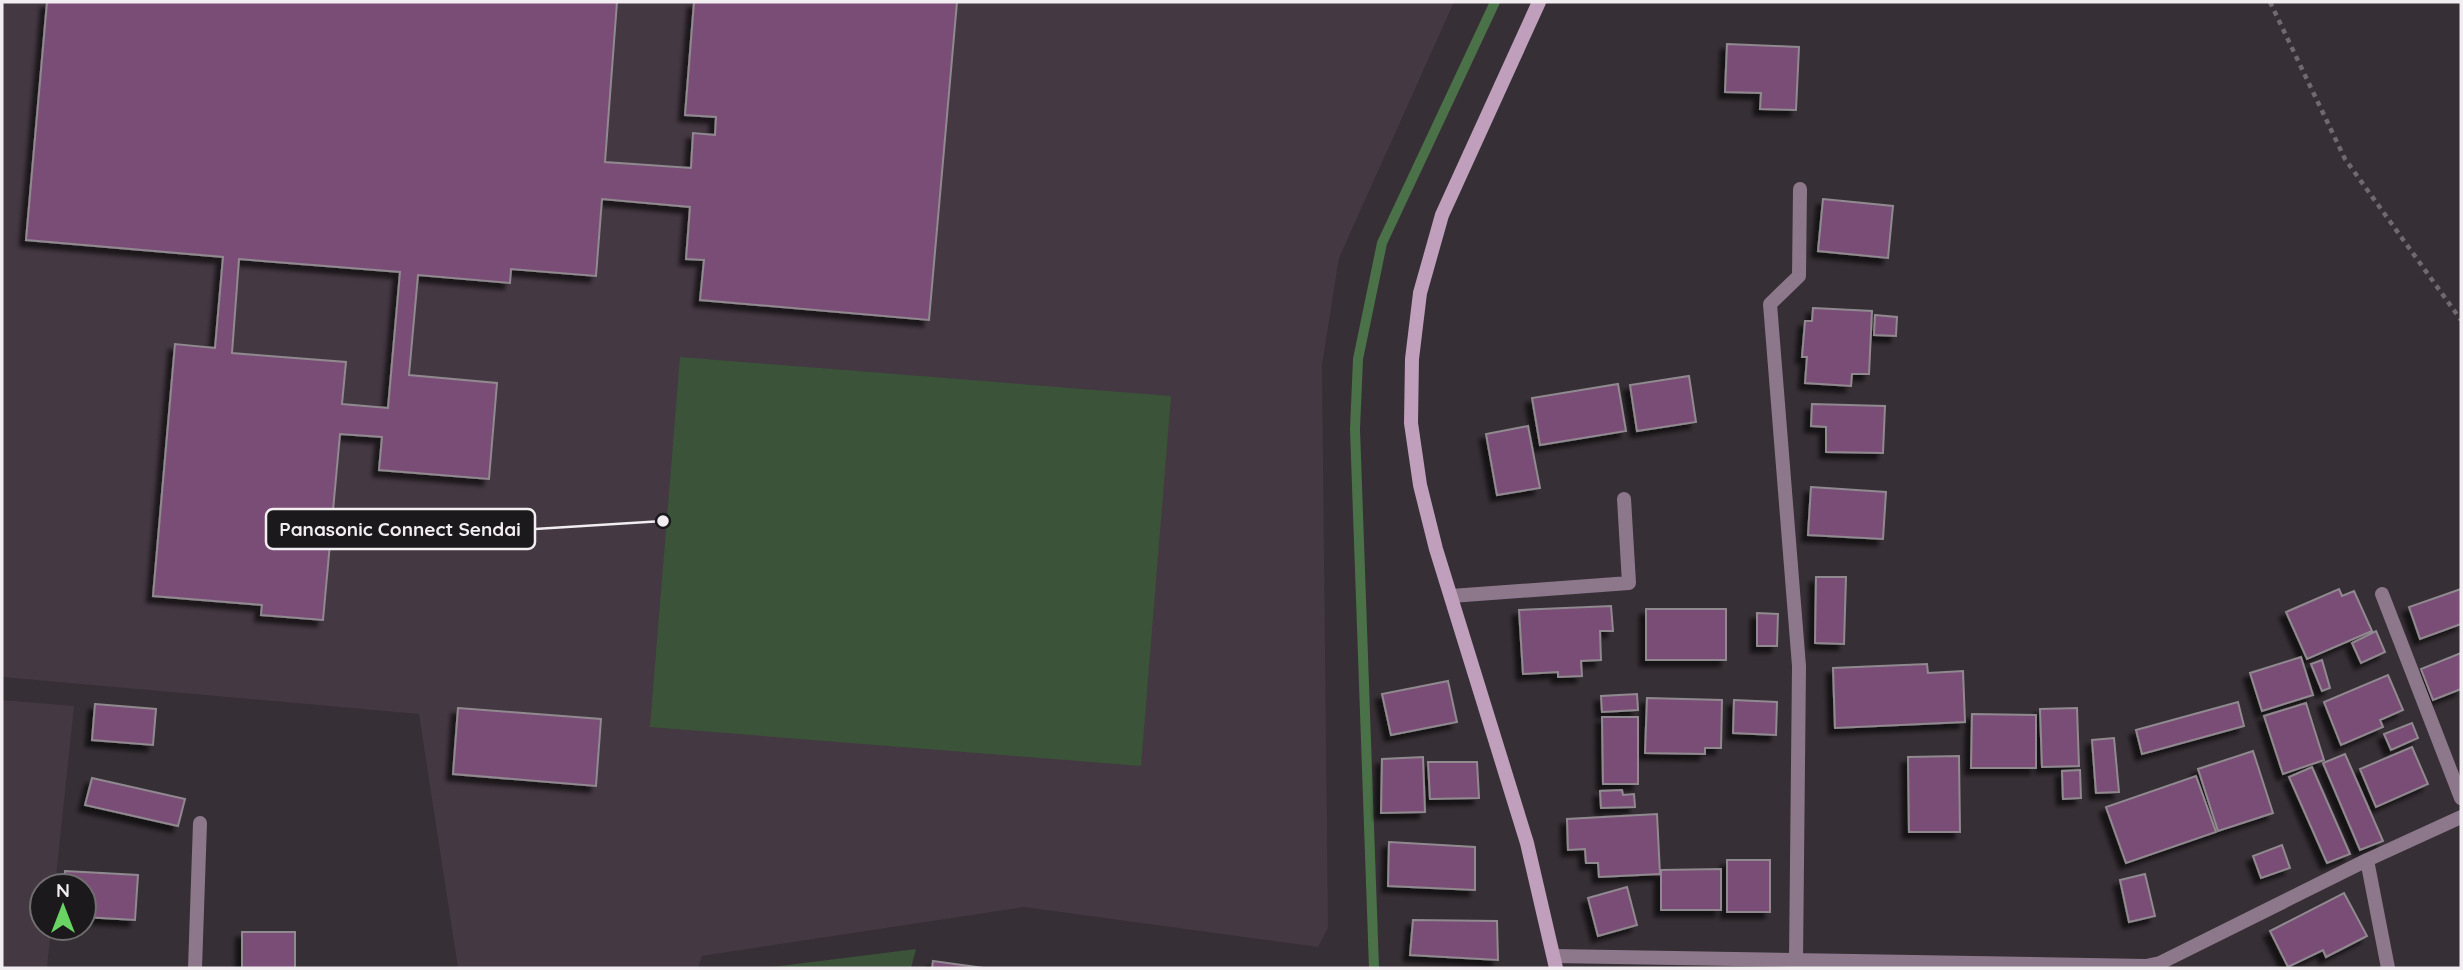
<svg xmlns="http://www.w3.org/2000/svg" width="2463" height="970" font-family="Quicksand,sans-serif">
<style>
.built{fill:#443842}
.green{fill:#3b5339}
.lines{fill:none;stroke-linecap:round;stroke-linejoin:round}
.stream{stroke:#4a7147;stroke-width:10}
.building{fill:#794e75;stroke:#90898f;stroke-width:2;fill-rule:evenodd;filter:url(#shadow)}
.path{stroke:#706a6f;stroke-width:4.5;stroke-dasharray:5 5;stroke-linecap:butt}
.street{stroke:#8c788a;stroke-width:14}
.secondary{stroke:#bf9fbb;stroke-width:14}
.leader{fill:none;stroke:#f1edf0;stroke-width:2.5}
.callout-dot{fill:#f1edf0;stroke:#1b191b;stroke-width:2.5}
.callout{fill:#1b191b;stroke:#f1edf0;stroke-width:2.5}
.callout-label{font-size:19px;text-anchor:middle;font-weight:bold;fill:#f1edf0}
</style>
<defs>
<filter id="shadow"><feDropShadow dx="-6" dy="6" stdDeviation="2" flood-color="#0009"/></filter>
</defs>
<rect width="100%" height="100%" fill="#362f35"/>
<path class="built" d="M2,2H1454L1339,258L1322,365L1328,928L1318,947L1024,907L702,956L698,968H458L419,714L2,677Z
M2,700L74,706L55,886H42V928H51L47,968H2Z"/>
<path class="green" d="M680,357L1171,396L1141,766L650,727Z
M916,949L911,968H764Z"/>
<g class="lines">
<path class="stream" d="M1374,968L1355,429L1358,359L1382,243L1495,2"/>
</g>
<path class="building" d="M47,2H617L605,162L691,168L693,133L715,135L716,117L685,115L694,2H957L929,320L700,300L704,260L686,259L690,207L602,199L596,276L511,269L510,283L418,275L409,375L497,383L489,479L379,470L382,437L340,434L323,620L261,615L262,605L153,596L175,344L215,348L223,257L26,240ZM239,259L400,272L388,408L342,404L346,362L232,353Z
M1727,44L1799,47L1796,110L1760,109L1761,93L1725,92Z
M1823,199L1893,206L1888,258L1818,251Z
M1813,308L1872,311L1869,374H1852L1851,386L1805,383L1807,357H1802L1805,321H1812Z
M1875,315L1897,317L1896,336L1874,335Z
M1689,376L1696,422L1637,431L1630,385Z
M1618,384L1626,431L1540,445L1532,398Z
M1812,404L1885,406L1883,453L1826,452V427L1811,426Z
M1528,426L1540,488L1497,495L1486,434Z
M1811,487L1886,492L1883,539L1808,535Z
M1816,577H1846L1844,644L1815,643Z
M2339,589L2342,596L2354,591L2372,631L2307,659L2286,612Z
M2461,589V624L2420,639L2409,607Z
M1611,606L1613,631H1600L1601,660L1581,661L1582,676L1558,677V672L1523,674L1519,610Z
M1646,609H1726V660H1646Z
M1757,613L1778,614L1777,646H1757Z
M2376,631L2385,652L2361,663L2352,643Z
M2461,653V689L2433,700L2421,669Z
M2301,657L2313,695L2262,711L2250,673Z
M2322,660L2330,688L2322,691L2311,664Z
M1927,664L1928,673L1963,671L1965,722L1835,728L1833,668Z
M2388,675L2403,710L2380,720L2383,727L2341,745L2324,702Z
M1448,681L1457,722L1391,735L1382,694Z
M1637,694L1638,710L1602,712L1601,696Z
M1647,698L1722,700L1721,748H1705V754L1645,753Z
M1734,700L1777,702L1776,735L1733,733Z
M2238,702L2244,726L2142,754L2136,730Z
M2306,703L2324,760L2283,774L2264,716Z
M95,704L156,709L153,745L92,740Z
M458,708L601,719L596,786L453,774Z
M2077,708L2079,766L2042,767L2040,709Z
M1972,714L2036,715V768H1971Z
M1602,717H1638V784H1603Z
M2412,723L2418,738L2391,750L2384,734Z
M2114,738L2119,792L2096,793L2092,740Z
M2412,747L2428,784L2376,807L2360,769Z
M2253,751L2273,813L2218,831L2198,769Z
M2345,754L2383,841L2360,850L2323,763Z
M1959,756L1960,832H1909L1908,757Z
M1423,757L1425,812L1381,813L1382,759Z
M1428,762H1477L1479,798L1430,799Z
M2312,767L2350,854L2327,863L2289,777Z
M2080,770L2081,798L2063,799L2062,771Z
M2196,776L2216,832L2126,863L2106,807Z
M92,778L185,799L178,826L85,805Z
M1622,790L1623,795L1634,794L1635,807L1601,808L1600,791Z
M1657,814L1660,874L1599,877L1598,863H1586L1585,849L1568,850L1567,819Z
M1389,842L1475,847V890L1388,886Z
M2282,845L2290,868L2261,878L2253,856Z
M1727,860H1770V912H1727Z
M1721,869V910H1661V870Z
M65,871L138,875L135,920L84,917V886H64Z
M2145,874L2155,916L2129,922L2120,880Z
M1627,887L1637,925L1598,936L1588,898Z
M2344,893L2367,936L2326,957L2323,950L2288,967L2270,931Z
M1413,920L1497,921L1498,960L1410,955Z
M242,932H295V968H242Z
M933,961L984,968H932Z"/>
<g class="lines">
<path class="path" d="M2270,2L2345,159L2461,320"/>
<path class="street" d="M2382,594L2461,798
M1451,596L1629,583L1624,499
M1554,956L2146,966L2160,963L2367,860
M1796,961L1799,666L1770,304L1799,276L1800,189
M195,968L200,823
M2388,968L2367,860L2461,817"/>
<path class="secondary" d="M1539,2L1442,215L1420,293L1412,359L1411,423L1420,485L1436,549L1527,843L1556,968"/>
</g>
<path class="leader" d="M663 521L535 529"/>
<circle class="callout-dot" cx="663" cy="521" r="7"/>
<rect class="callout" x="266" y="509" width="269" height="40" rx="7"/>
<g class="callout-label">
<text x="400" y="536">Panasonic Connect Sendai</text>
</g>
<rect width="2463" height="970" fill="none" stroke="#f1edf0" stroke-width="7"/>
<g transform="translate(63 907)"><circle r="33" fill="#1b191b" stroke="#716e70" stroke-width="2"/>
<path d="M0-5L12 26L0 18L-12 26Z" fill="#69d464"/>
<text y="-10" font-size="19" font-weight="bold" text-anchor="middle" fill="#f1edf0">N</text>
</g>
</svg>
